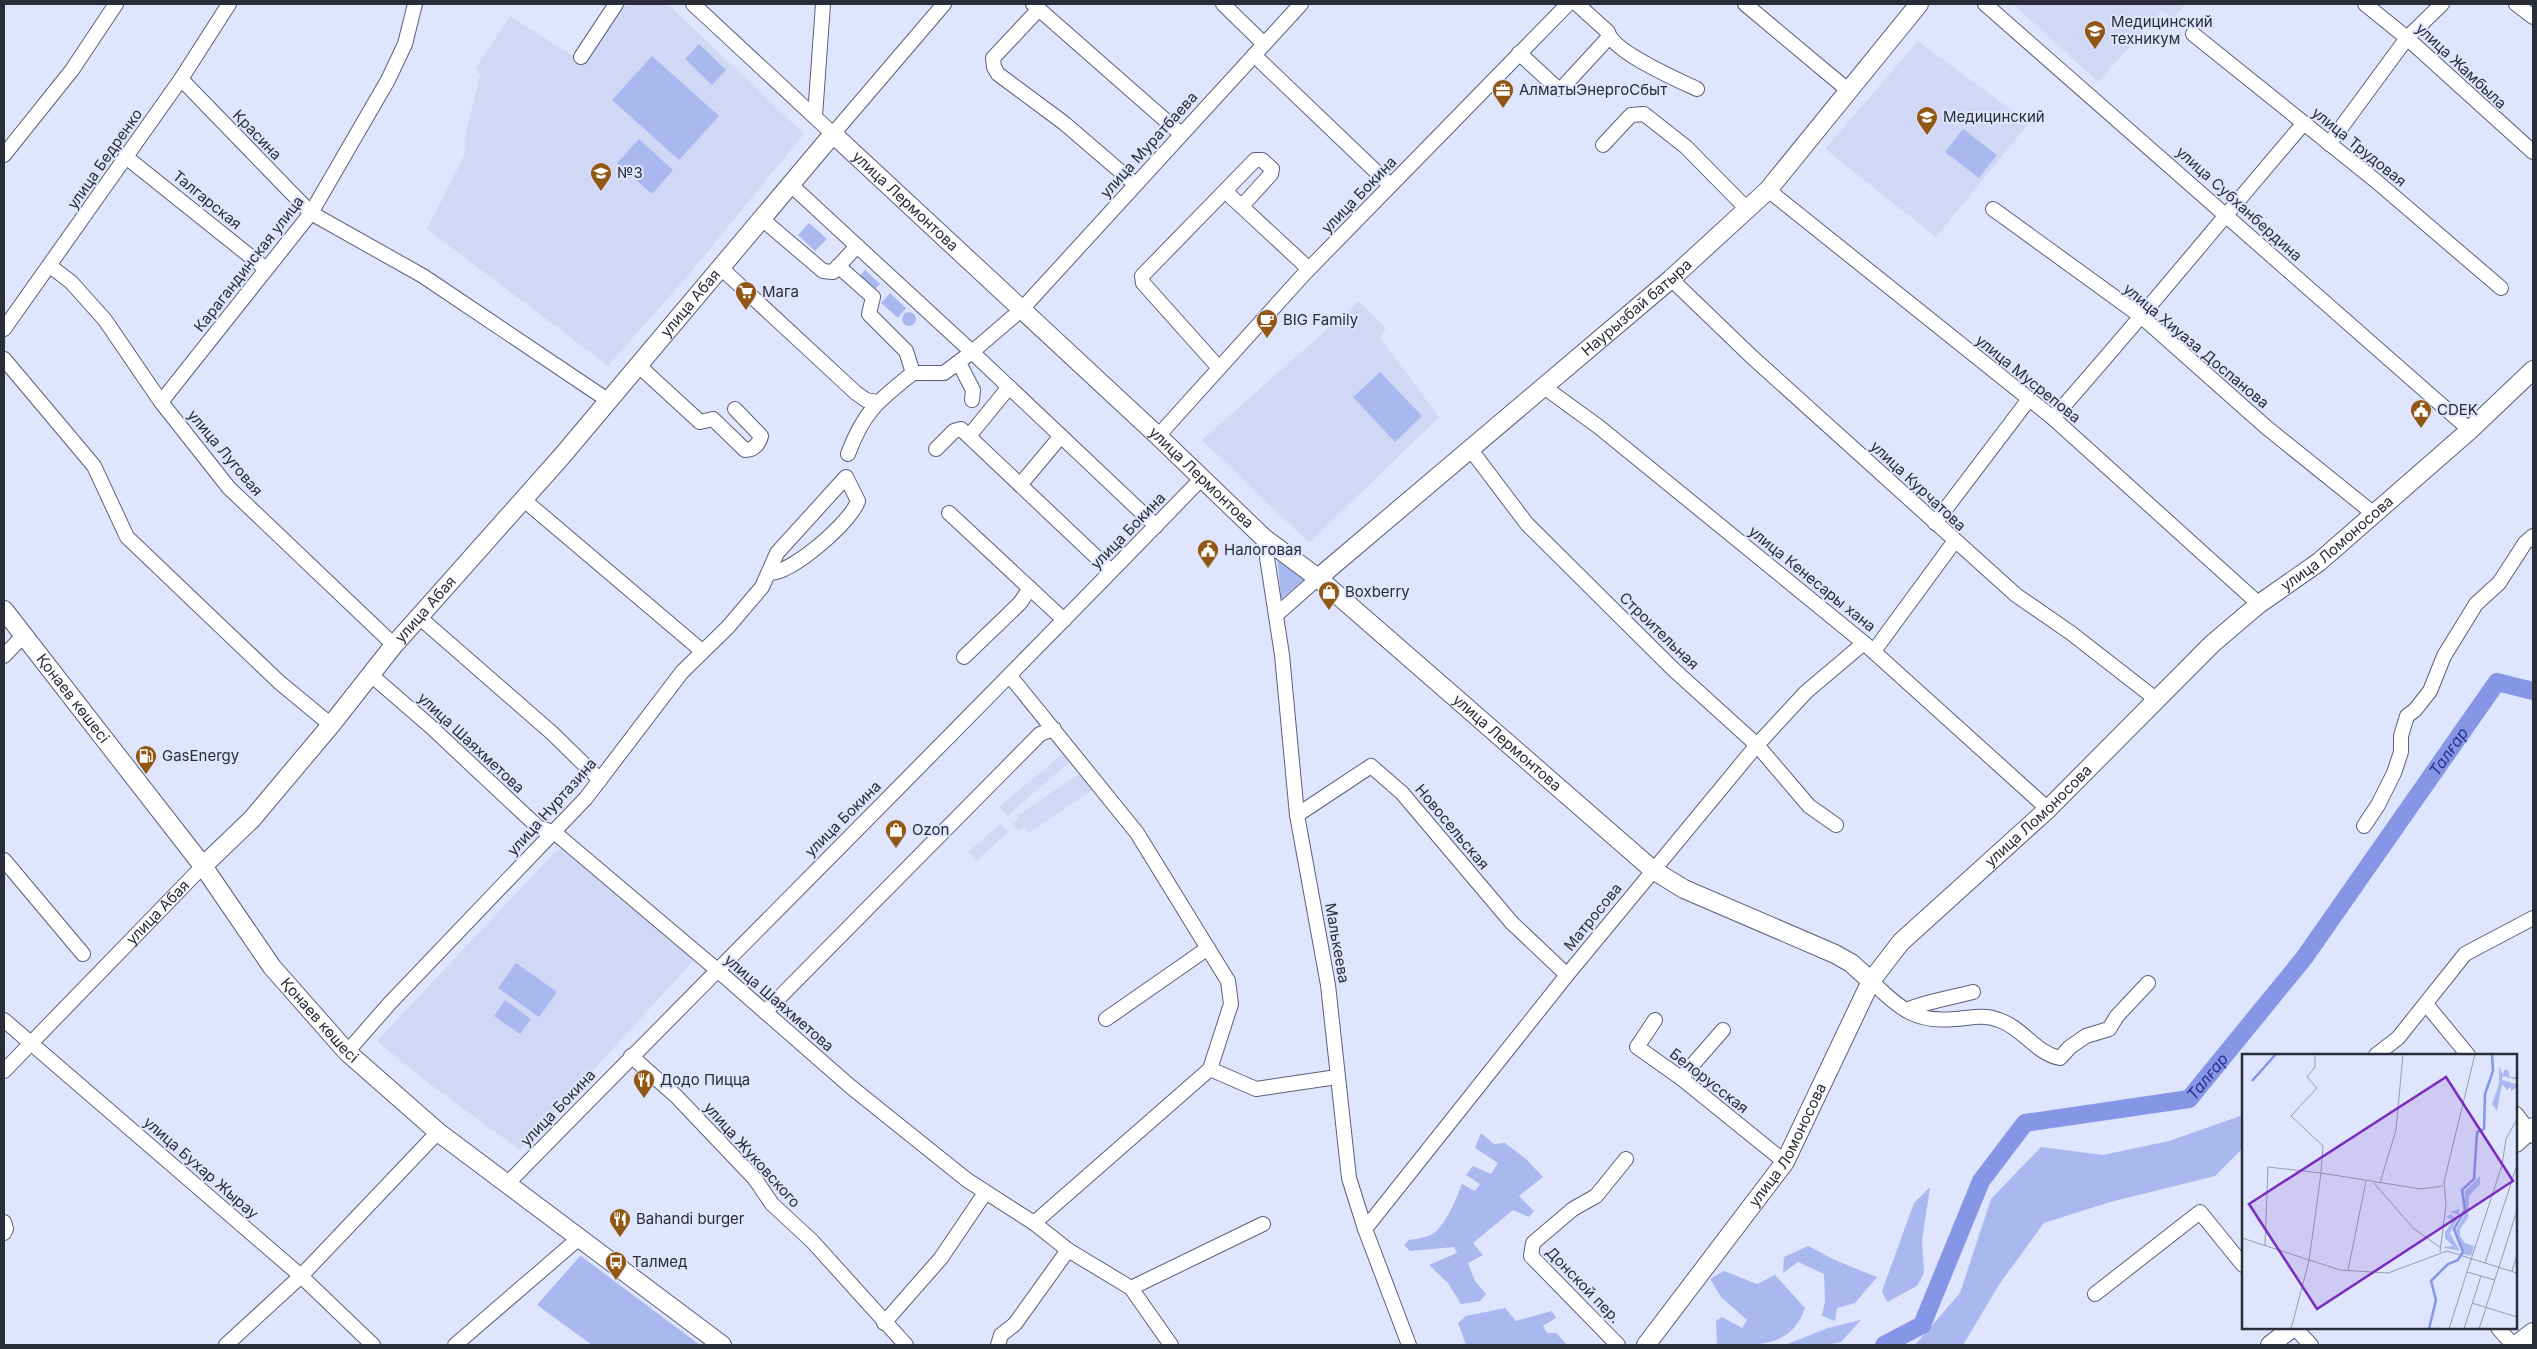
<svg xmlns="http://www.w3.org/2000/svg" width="2537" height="1349" font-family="Inter,sans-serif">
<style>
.built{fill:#d1d8f5}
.green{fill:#aab8f0}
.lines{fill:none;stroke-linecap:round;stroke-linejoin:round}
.river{stroke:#8596e6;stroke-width:18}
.minor-casing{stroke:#5b617b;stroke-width:16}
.major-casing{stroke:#5b617b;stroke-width:20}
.minor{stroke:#fff;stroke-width:14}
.major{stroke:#fff;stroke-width:18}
.labels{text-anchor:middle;stroke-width:4;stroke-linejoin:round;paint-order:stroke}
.poi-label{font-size:15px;fill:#2a2c38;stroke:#dfe5fd;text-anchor:start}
.street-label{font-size:15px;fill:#2a2c38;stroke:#dfe5fd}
.water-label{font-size:16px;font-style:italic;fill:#2b308c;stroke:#dfe5fd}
.inset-river{fill:none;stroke:#8596e6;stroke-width:2.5}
.inset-road{fill:none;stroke:#979bae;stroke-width:1}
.view{fill:#7b2cbf;fill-opacity:0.15;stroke:#7b2cbf;stroke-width:2.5}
.inset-edge{fill:none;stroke:#2a2c38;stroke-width:2.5}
</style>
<rect width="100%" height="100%" fill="#dfe5fd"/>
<path class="built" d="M626,4H668L804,134L691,272L608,366L427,229L465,154L464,141L480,75L475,69L510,16L582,62Z
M2013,4H2185L2174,18L2162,11L2098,82Z
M1918,41L2029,123L1936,237L1825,149Z
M1359,301L1386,328L1380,338L1439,417L1309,543L1202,440Z
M1066,751L1073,759L1007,816L999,807Z
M1083,771L1095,788L1029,833L1025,827L1018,831L1013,823L1019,819L1017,816Z
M1001,823L1008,832L976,861L968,852Z
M565,847L696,958L520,1150L427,1082L377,1041L555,852Z"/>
<path class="green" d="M699,44L726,70L712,85L685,59Z
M652,56L719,116L679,160L612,100Z
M1963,129L1997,155L1979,178L1945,152Z
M639,139L673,170L652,194L617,163Z
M809,223L827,239L815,251L798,235Z
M865,270L880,284L873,291L859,277Z
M890,293L906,308L898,318L881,303Z
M902 319a7 7 0 1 1 14 0a7 7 0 1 1-14 0Z
M1380,372L1422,416L1395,442L1353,397Z
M1277,554L1306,578L1281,599Z
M516,963L557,992L539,1017L498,988Z
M505,1000L531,1019L520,1034L494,1016Z
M2243,1115V1148L2215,1176L2110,1202L2044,1223L2000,1283L1963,1345H1915L1960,1293L1991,1199L2041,1147L2103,1155L2169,1141Z
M1481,1133L1494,1144L1505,1143L1526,1159L1543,1177L1519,1196L1534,1211L1529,1217L1513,1210L1473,1243L1483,1255L1468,1263L1475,1281L1486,1294L1480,1301L1461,1304L1448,1283L1429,1265L1457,1253L1454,1247L1410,1251L1404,1245L1409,1240C1415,1239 1422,1238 1428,1236C1444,1231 1456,1199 1462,1184L1475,1191L1480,1184L1466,1175L1473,1166L1491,1174L1498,1163L1475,1148Z
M1930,1187L1922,1240L1924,1273L1917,1286L1887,1302L1882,1291L1914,1203Z
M1808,1246L1837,1261L1877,1277L1855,1303L1837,1308L1835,1321L1822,1316L1825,1301L1824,1274L1798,1262L1783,1273L1784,1257Z
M580,1256H581L700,1345H592L537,1305Z
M1724,1271L1757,1284L1775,1275L1805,1308C1791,1349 1755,1345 1717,1345L1716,1321L1722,1317L1742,1328L1747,1320L1721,1297L1710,1279Z
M1505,1308L1516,1321L1552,1311L1556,1318L1543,1326L1547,1333H1556L1567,1345H1466L1458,1323L1466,1316Z
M1861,1320L1841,1342L1826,1345H1785L1828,1328Z"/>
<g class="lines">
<path class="river" id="s1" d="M1884,1345L1922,1325L1981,1181L2025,1123L2189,1099L2304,958L2497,682L2533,691"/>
<g class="minor-casing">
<g id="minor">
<path d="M693,4L833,134L944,4"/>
<path d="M1033,4L1181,134"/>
<path d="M1223,4L1264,44"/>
<path d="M1577,4L1608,32C1613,52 1678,80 1697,89"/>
<path d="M1745,4L1849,91"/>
<path d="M1985,4L2470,430"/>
<path d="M2365,4L2407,38L2533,152"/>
<path d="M2516,4L2533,17"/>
<path d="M1039,9L993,58L994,67L998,74L1064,123L1135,184"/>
<path d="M2193,34L2376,181L2501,288"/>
<path d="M1519,53L1558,89L1563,87L1609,37"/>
<path d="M1254,55L1390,185"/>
<path d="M581,57L616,4"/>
<path d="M181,79L311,213L423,276L609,401"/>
<path d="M815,116L823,4"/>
<path d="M2329,144L2407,38L2442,4"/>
<path d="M1603,145L1631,115L1644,114L1686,147L1747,209"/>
<path d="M4,155L72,70L116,4"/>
<path d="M126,157L266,269"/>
<path d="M791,185L972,352L1022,309L1301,4"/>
<path d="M1768,190L2053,418L2259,604"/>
<path d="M1226,192L1309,269"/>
<path d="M1993,209L2142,317L2266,427L2374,514"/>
<path d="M762,219L823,271L833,272L857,246"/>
<path d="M50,266L71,282L105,320L161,402L229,488L394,645"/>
<path d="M838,266L873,297L869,314L906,351L913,373"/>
<path d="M721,268L856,393L866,400L877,402"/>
<path d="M1671,279L1752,357L2016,595L2071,633L2157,700"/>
<path d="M4,329L181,79L229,4"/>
<path d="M4,359L94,466L127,537L279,682L331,725"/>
<path d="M959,363L973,390L972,400"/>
<path d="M639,366L700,422L713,419L745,450C754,450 759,444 761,436L735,409"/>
<path d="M1219,368L1143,283L1142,276L1255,160H1262L1272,169L1271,174L1242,206"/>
<path d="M1544,387L1599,427L1864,643L2048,809"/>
<path d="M161,402L311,213L388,80L405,44L415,4"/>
<path d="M2053,418C2139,321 2220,221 2304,123"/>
<path d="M969,436L1009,387"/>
<path d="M1158,436L1305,273L1568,4"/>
<path d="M936,449L954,431L961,429L1111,571"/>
<path d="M1471,450L1527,524L1673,669L1757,745L1809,806L1836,825"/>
<path d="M848,454C864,411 878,401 913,373H944L972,352L1156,526"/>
<path d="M1020,485L1061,436"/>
<path d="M524,500L702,651"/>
<path d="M949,513L1064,620"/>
<path d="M1935,523L2029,399"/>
<path d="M1264,538L1282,655L1297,815L1328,985L1349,1178L1365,1229L1409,1345"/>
<path d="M1276,615L1318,578"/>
<path d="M419,617L552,733L600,780"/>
<path d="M1874,651L1954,542"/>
<path d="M4,656L23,636"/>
<path d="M964,657L1020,603L1030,588"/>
<path d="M371,675L430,726L539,828L554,832L716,969L851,1087L967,1180L1034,1223L1068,1250L1131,1288L1171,1345"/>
<path d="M1010,676L1137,833L1228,981L1231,1004L1210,1069"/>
<path d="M1297,815L1371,766L1402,793L1512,923L1567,975"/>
<path d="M2364,826L2378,805L2394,773L2401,752V736L2407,716L2415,710L2430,691L2444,656L2476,604L2499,583L2525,543L2533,536"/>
<path d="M4,860L83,954"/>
<path d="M1871,981C1899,1007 1914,1023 1954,1019C1970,1018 1984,1014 1999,1020C2023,1028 2035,1053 2060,1058L2070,1047L2086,1036L2109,1029L2117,1016L2148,983"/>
<path d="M2426,1004L2468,1055"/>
<path d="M1906,1010C1928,1001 1950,998 1973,992"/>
<path d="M765,1012L1040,734L1054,729"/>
<path d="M1106,1019L1208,948"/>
<path d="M4,1020L301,1276L373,1345"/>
<path d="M1655,1020L1637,1047L1681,1078L1785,1162"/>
<path d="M347,1052L390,1003L586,798L682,672L728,627L762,587L777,553L846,477L858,501C851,522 792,573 770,573"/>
<path d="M2376,1055L2398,1038L2465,954L2533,918"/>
<path d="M631,1056L676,1096L755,1179L772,1204L812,1241L906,1345"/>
<path id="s2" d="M4,1071L203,866"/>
<path d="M1681,1078L1723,1030"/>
<path d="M2516,1114L2533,1136"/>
<path d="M507,1184C738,948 973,715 1202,478"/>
<path d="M4,1222L6,1229L4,1233"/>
<path d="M1034,1223L1210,1069L1256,1089L1337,1077"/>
<path d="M1365,1229L1567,975L1757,745L1806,692L1864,643"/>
<path d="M1131,1288L1263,1224"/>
<path d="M2095,1294L2200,1212L2243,1265"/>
<path d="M884,1323L941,1258L985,1193"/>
<path d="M2295,1328L2311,1345"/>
<path d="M2498,1328L2513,1345"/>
<path d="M226,1345L301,1276L438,1132"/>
<path d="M455,1345L578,1239"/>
<path d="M998,1345L1001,1335L1015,1324L1068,1250"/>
<path d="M1618,1345L1531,1256L1533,1243L1573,1209L1596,1196L1626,1159"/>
</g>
</g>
<g class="major-casing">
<g id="major">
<path id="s3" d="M1318,578L1671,279L1768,190L1919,4"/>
<path id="s4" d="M4,610L203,866L272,967L347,1052L438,1132L722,1345"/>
<path id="s5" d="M203,866L252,819L331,725L394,645L562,456L833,134L1158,436L1264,538L1318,578L1653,870L1684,889L1835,954L1851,963L1871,981"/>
<path d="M2516,1143L2533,1127"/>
<path id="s6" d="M1646,1345L1785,1162L1871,981L1901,942L2048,809L2212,644L2259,604L2319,562L2470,430L2533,370"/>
<path d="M2270,1345L2292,1328"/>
<path d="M2516,1345L2533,1332"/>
</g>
</g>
<use href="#minor" class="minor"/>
<use href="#major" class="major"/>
</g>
<defs>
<g id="university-pin" transform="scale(1.125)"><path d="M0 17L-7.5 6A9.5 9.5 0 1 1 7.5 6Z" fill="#915713" stroke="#dfe5fd"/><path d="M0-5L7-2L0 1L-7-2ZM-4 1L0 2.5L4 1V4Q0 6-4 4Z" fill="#fff"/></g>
<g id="office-pin" transform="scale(1.125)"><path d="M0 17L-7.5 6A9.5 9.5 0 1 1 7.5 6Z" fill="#915713" stroke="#dfe5fd"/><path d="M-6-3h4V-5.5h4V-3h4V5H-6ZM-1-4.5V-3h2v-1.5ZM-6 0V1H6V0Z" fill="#fff"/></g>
<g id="school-pin" transform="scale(1.125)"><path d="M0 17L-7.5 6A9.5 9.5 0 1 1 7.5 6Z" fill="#915713" stroke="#dfe5fd"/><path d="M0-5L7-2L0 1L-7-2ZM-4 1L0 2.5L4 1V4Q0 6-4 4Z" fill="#fff"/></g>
<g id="supermarket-pin" transform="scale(1.125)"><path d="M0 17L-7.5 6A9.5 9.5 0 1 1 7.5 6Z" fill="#915713" stroke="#dfe5fd"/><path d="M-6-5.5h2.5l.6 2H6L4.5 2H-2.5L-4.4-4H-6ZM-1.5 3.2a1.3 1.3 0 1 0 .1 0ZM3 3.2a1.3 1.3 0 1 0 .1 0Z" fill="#fff"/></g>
<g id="cafe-pin" transform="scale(1.125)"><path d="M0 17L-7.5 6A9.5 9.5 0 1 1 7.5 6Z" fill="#915713" stroke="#dfe5fd"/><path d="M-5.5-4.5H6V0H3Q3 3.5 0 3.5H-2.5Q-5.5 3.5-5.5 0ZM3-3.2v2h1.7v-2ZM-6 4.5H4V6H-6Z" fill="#fff"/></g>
<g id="civic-pin" transform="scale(1.125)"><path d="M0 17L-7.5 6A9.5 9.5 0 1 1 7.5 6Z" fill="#915713" stroke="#dfe5fd"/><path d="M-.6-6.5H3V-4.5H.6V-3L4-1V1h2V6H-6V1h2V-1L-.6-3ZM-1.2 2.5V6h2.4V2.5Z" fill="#fff"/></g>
<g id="shop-pin" transform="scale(1.125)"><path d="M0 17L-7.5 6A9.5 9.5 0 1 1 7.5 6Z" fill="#915713" stroke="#dfe5fd"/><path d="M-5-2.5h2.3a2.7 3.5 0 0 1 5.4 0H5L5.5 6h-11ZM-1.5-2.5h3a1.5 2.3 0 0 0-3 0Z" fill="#fff"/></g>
<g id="fuel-pin" transform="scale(1.125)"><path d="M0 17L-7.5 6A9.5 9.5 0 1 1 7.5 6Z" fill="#915713" stroke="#dfe5fd"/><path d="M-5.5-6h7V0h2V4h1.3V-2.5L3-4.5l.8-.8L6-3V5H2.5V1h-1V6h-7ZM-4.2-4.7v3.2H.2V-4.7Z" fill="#fff"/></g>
<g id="restaurant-pin" transform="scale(1.125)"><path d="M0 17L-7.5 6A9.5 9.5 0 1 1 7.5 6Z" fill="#915713" stroke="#dfe5fd"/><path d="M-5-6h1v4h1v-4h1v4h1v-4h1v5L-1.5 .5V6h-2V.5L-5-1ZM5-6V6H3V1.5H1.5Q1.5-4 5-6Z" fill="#fff"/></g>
<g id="bus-pin" transform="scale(1.125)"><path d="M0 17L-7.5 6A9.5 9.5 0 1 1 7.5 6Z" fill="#915713" stroke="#dfe5fd"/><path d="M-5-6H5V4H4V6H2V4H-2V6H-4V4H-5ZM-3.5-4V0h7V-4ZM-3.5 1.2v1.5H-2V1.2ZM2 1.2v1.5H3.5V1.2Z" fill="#fff"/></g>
</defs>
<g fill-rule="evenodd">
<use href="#university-pin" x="2095" y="31"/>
<use href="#office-pin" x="1503" y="90"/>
<use href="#university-pin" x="1927" y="117"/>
<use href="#school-pin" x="601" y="173"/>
<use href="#supermarket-pin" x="746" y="292"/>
<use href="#cafe-pin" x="1267" y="320"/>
<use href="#civic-pin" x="2421" y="410"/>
<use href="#civic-pin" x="1208" y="550"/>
<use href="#shop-pin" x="1329" y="592"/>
<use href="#fuel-pin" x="146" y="756"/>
<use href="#shop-pin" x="896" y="830"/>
<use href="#restaurant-pin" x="644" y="1080"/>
<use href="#restaurant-pin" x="620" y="1219"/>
<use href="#bus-pin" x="616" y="1262"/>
</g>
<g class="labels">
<g class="poi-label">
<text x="2111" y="27">Медицинский<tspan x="2111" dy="17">техникум</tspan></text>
<text x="1519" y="95">АлматыЭнергоСбыт</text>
<text x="1943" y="122">Медицинский</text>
<text x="617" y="178">№3</text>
<text x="762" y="297">Мага</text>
<text x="1283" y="325">BIG Family</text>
<text x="2437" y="415">CDEK</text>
<text x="1224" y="555">Налоговая</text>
<text x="1345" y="597">Boxberry</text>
<text x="162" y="761">GasEnergy</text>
<text x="912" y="835">Ozon</text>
<text x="660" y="1085">Додо Пицца</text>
<text x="636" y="1224">Bahandi burger</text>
<text x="632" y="1267">Талмед</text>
</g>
<g class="street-label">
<text transform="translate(2461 66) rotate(43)" y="5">улица Жамбыла</text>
<text transform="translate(257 135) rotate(46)" y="5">Красина</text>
<text transform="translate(1149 145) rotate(-48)" y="5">улица Муратбаева</text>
<text transform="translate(2359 147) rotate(39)" y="5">улица Трудовая</text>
<text transform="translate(105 159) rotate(-55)" y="5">улица Бедренко</text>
<text transform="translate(1359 195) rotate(-46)" y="5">улица Бокина</text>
<text transform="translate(207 200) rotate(39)" y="5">Талгарская</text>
<text dy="5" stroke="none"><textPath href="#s5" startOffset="1065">улица Лермонтова</textPath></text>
<text transform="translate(2239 204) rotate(42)" y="5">улица Субханбердина</text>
<text transform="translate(249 264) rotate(-52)" y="5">Карагандинская улица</text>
<text dy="5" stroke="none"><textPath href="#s5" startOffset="745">улица Абая</textPath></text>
<text dy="5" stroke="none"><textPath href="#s3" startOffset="418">Наурызбай батыра</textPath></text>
<text transform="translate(2196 346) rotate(40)" y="5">улица Хиуаза Доспанова</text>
<text transform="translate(2028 379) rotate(39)" y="5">улица Мусрепова</text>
<text transform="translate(225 453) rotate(50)" y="5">улица Луговая</text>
<text dy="5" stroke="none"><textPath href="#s5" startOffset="1470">улица Лермонтова</textPath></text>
<text transform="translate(1918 486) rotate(43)" y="5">улица Курчатова</text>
<text transform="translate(1128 531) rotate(-46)" y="5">улица Бокина</text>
<text dy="5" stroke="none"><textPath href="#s6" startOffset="1071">улица Ломоносова</textPath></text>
<text transform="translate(1812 579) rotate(39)" y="5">улица Кенесары хана</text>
<text dy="5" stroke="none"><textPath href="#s5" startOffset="340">улица Абая</textPath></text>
<text transform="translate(1659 631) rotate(44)" y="5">Строительная</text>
<text dy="5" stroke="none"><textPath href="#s4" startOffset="112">Қонаев көшесі</textPath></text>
<text dy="5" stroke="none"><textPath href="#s5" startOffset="1875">улица Лермонтова</textPath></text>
<text transform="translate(471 743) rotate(43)" y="5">улица Шаяхметова</text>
<text transform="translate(552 807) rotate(-48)" y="5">улица Нуртазина</text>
<text dy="5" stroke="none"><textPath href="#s6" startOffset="666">улица Ломоносова</textPath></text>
<text transform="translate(843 819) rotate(-45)" y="5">улица Бокина</text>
<text transform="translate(1452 827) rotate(50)" y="5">Новосельская</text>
<text dy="5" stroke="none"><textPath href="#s2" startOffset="221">улица Абая</textPath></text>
<text transform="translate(1593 917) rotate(-51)" y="5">Матросова</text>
<text transform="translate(1337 943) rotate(80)" y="5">Малькеева</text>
<text transform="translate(779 1003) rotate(41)" y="5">улица Шаяхметова</text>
<text dy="5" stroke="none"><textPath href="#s4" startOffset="518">Қонаев көшесі</textPath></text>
<text transform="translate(1709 1081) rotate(38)" y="5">Белорусская</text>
<text transform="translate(558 1108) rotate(-46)" y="5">улица Бокина</text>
<text dy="5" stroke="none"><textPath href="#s6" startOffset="246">улица Ломоносова</textPath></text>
<text transform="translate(752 1155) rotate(48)" y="5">улица Жуковского</text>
<text transform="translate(201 1168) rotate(41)" y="5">улица Бухар Жырау</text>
<text transform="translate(1583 1285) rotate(46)" y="5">Донской пер.</text>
</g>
<g class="water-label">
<text dy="6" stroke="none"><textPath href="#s1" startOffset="871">Талғар</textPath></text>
<text dy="6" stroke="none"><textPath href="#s1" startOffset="466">Талғар</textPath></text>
</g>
</g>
<g transform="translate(2242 1054)">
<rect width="275" height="275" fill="#dfe5fd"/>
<path d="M257,12L261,21L262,16H266L268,23H275V26L261,22L260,26L275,30V33L269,37V33L265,36L260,30L255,57L250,50L257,30ZM238,122V130L227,142L226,164L218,175V182L223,189L232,192L229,202L222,200L214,176L222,162L223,137ZM217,155V162L208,179L218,197L203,194L201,193L211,192L203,184V178L211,167L208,169L209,165L204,163L209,160L213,164L216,161L208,158Z" fill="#aab8f0"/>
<path class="inset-river" d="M10,27L34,0M187,275L194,246L189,227L206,210L216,206L221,198L212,175L223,156L220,136L232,125L235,78L242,75L243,40L251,17L250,0"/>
<path class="inset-road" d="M132,129L171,174L199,194M138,129L154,76L161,0M0,184L98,216L146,219L205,197L275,219M23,191L26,113L79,119L81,92L49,62L75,34L65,23L73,13V0M198,198L204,151L202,128L233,0M67,207L79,119L179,135L201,132M243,209L275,111M257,213L275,156M106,216L124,127M270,217L275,201M253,226L225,218L260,111L264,85L275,65M230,249L275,263M244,253L257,213M49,275L67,207M207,275L225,218M222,275L239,222M237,275L244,254"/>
<path class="view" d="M204,23L271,127L75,255L7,150Z"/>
<rect width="275" height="275" class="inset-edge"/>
</g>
<rect width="2537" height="1349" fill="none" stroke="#2a2c38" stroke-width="10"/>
</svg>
